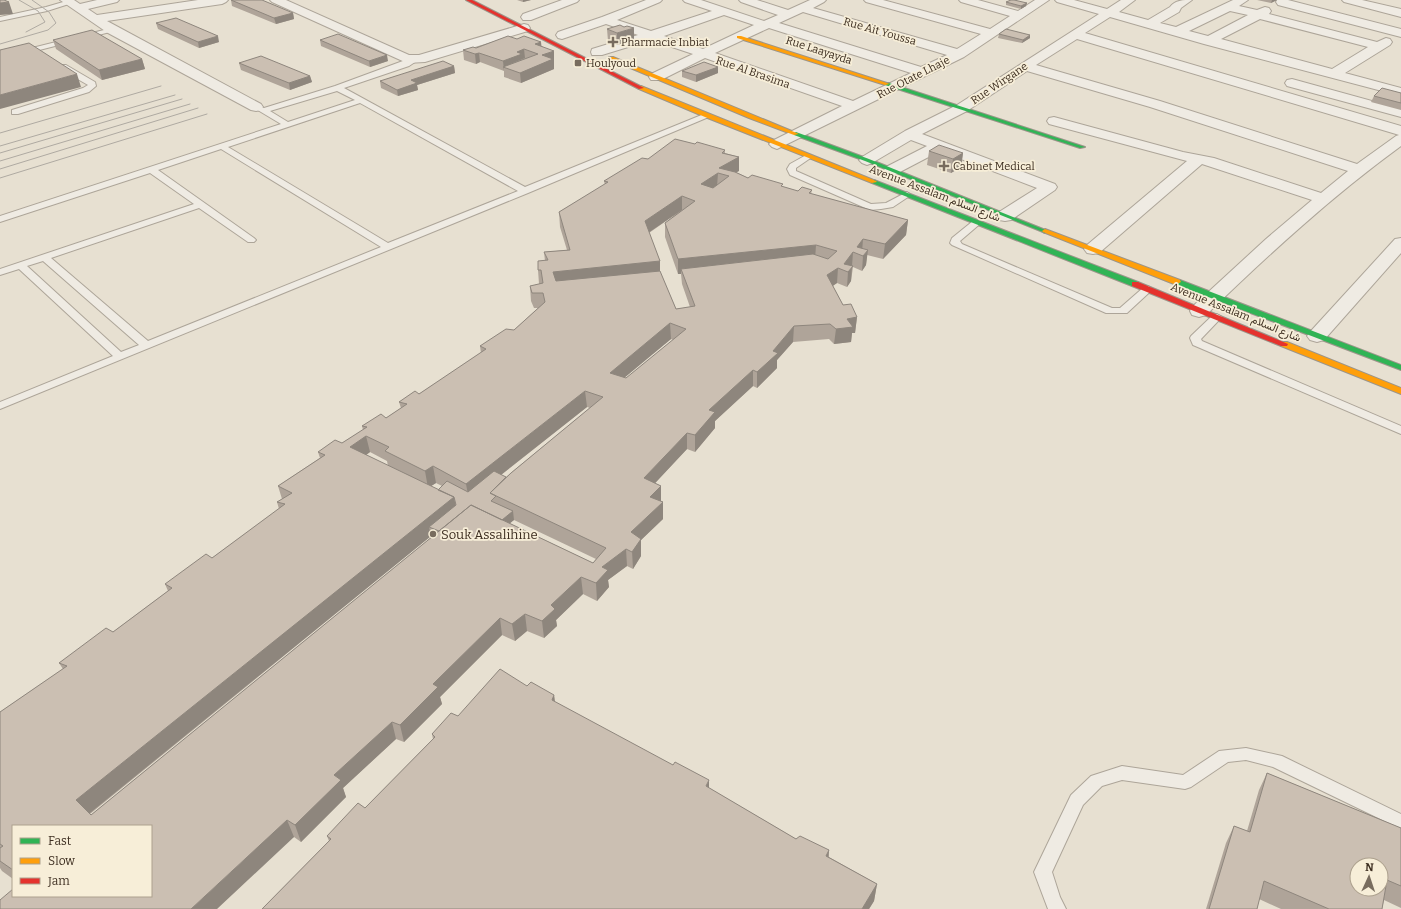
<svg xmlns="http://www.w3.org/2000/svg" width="1401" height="909" font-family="Bitter,Vazirmatn,serif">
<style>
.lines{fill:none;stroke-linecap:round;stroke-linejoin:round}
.lane-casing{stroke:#ada599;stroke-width:2}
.street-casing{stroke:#ada599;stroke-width:2}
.fast-casing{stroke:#9c958a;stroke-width:2}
.slow-casing{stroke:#9c958a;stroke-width:2}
.jam-casing{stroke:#9c958a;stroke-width:2}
.lane{fill:#efebe3;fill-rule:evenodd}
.street{fill:#efebe3;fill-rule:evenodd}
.fast{fill:#30b455;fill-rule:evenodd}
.slow{fill:#ff9f0a;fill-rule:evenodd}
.jam{fill:#e5322d;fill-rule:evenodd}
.tram{stroke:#afaaa2;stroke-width:1}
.wall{fill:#afa499;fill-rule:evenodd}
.shaded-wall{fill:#8e867d}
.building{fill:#cbbfb2;stroke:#8e867d;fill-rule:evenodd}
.poi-dot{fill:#786c5e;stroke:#f7eed8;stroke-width:1.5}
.labels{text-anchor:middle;stroke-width:3.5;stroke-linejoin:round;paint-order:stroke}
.far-street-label{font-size:11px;fill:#3d2e20;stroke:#f7eed8}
.far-poi-label{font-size:11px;fill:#3d2e20;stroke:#f7eed8;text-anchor:start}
.poi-label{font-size:13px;fill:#3d2e20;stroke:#f7eed8;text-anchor:start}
</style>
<rect width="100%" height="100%" fill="#e7e0d1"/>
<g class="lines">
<g class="lane-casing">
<path id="lane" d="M70,0L73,2L72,3L47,11L0,21V17L46,7Z
M112,28L114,29V31L0,60V56Z
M411,58H417L418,60L409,66L344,88L525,187L704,114H707L711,116L528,193L0,409V402L113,356L19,269L0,275V269L194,204L150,173L0,222V216L281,124L256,109L260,107L264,108L335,86ZM337,91L355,100L288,122L270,111ZM360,103L518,191L388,243L228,147ZM221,149L381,247L148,341L51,258L199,208L248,242H254L256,240L254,238L158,170ZM43,261L139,345L121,352L27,266Z
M60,65H66L95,82L96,86L89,92L18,114H12V110L83,88L88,85L60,69Z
M808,154L812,157L796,168V171L871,204L886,203L907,192L911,195L893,207L881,209L870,210L790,175L787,169L790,164Z
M976,220L981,223L960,241L962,244L1112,308H1120L1144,287L1148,286L1153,289L1127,313H1106L952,245L950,243L952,238L973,221Z
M1217,314L1222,317L1201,339L1202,341L1401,426V434L1193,345L1190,338L1191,336L1213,315Z
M1246,748L1282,756L1401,814V829L1273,767L1246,760L1228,762L1191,787L1185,789L1122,780L1102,786L1083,805L1052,872L1060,897L1066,909H1048L1034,872L1071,795L1091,776L1122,766L1183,775L1219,751Z"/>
</g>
<g class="street-casing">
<path id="street" d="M60,0H74L80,4L97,0H119L117,2L88,9L97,15L198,0H228L226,2L222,4L107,21L261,104L263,107L261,110L256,111L251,110L108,33Z
M270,0H286L409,55H419L524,24L528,25L530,28L528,31L425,62L407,63L272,2Z
M562,0H579L577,2L531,20H523L521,17L523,14Z
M646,0H662L660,2L617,20L651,31L712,11L685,2L683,0H701L764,21L778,15L741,2L739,0H757L788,10L810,0H826L824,2L813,8L957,49L981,34L866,2L864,0H883L990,29L1010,16L961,2L959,0H978L1018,11L1035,0H1049L964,57L777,149L772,147L769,144L772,141L842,106L705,58L661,80H651L649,77L651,74L693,54L651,40L602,55H592L591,52L592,49L638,35L606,24L562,39L558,38L556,35L558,32L602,17ZM803,12L947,55L921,67L779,23ZM724,15L754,25L703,49L664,36ZM769,28L911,73L853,101L715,53Z
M1055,0H1074L1107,9L1121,0H1135L1119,12L1148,20L1170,7C1175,0 1183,0 1192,0L1181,8L1179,12L1160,23L1176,27L1233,0H1248L1239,6L1257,10L1265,7L1269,8L1271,11L1269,14L1377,42L1386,38L1390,39L1392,42L1390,45L1345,73L1401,88V96L1204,44L1110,17L1085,33L1401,126V146C1331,197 1268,255 1206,315L1199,317L1192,315L1190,311L1192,307L1266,239L1312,200L1202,164L1099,253L1093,254L1087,253L1084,249L1087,245L1187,161L1049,124L1047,121L1049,118L1054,117L1183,152L1214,158L1321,193L1348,171L1150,107L1027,71L967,111L922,134L1055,184L1057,187L1055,190L1011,220L1005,221L999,220L997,216L999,212L1037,188L940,151L898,173L892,175L886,173L884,170L886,167L927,146L911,140L872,163L867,165L862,163L859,160L862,157L905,131L957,105L1099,14L1057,2ZM1230,11L1248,15L1208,36L1189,31ZM1260,19L1368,47L1332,69L1221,39ZM1077,39L1396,134L1399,135L1396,136L1357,164L1160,101L1036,65Z
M1277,0H1288L1401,29V37L1278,5L1276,2Z
M1342,0H1362L1401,9V17L1344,2Z
M1292,79L1401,109V117L1287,86L1285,83L1287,80Z
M1401,238V253L1324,340L1317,342L1310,340L1307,336L1310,332L1395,239Z"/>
</g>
<g class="fast-casing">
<path id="fast" d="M885,83H889L1085,147L1080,148L885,85Z
M796,132L869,159L1048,231L1045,233L1043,232L865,161L794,135V133Z
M874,180L1138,282L1139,284L1135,286H1132L872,183L871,182Z
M1174,280H1180L1401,365V370L1174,284Z"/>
</g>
<g class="slow-casing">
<path id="slow" d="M737,36H741L890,84L885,85L737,38Z
M609,57H613L799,134L794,135L749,118L609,59Z
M641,86L876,181L877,182L872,183L705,117L639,89L638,88Z
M1045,229L1180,280L1181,282L1177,284H1174L1043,232L1042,231Z
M1281,342H1287L1401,388V394L1281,346L1280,344Z"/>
</g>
<g class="jam-casing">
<path id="jam" d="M466,0H472L644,88L639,89Z
M1132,282H1138L1288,344L1287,346H1281L1132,286Z"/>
</g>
<use href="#lane" class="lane"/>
<use href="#street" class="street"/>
<use href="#fast" class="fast"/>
<use href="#slow" class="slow"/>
<use href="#jam" class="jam"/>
<path class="tram" d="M19,0L38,11L45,22L26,32
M0,44L48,30L56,23L49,12L32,0
M0,133L161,86
M0,146L175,95
M0,153L182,99
M0,161L190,104
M0,169L198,108
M0,178L207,114"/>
</g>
<path class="wall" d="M231,0L293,13L294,19L276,24L232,6Z
M517,0H531L523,2Z
M1257,0H1277L1271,3Z
M1006,2L1027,3L1026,6L1021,9L1006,5Z
M156,23L219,42L199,48L158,29Z
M607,29L634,40L617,45L608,41Z
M999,34L1030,38L1022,43L998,38Z
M53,40L142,59L145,69L102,80L56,49Z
M320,40L388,61L370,67L321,46Z
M542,46L554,60V69L521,83L504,77V71L480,62L476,64L464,60L463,50L476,48Z
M239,63L310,76L312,82L290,90L241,70Z
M454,66L455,73L417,85L418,90L398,96L381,88L380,81Z
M718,67V73L696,82L682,77V71Z
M1401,93V110L1371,102L1374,96Z
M725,150V153L739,157V171L736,172L748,178L798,191L812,190L811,194L908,220L906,235L883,259L867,255L866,265L862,271L853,267L851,281L847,287L837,283L833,286L843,305L857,317L855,333H852L851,342L834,344L829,339L793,342L777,360V368L757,388L753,386L715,421V428L695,452L687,449L655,483L661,486V501L663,502V519L641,540V556L633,569L627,566L608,580L609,587L597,601L583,594L556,620L557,626L544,638L527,631L515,641L502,635L440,697L442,704L404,742L396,739L343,788L346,797L301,842L294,837L151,896L13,826V879L2,871L0,868V712L63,669L59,663L113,632L168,591L165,584L212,558L279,509L277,502L282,499L278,486L320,458L318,452L342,443L363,430L362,426L386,418L401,408L399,402L419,394L481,353L480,346L514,330L538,308H534L531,301L530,286L539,284L538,270L545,261L544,252L567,250L560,227L559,212L605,185L604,181L648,159ZM676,214L665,223V237L678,274H681L682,284L690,307L676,309L660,272V261L649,233ZM671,339L673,340L626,378L624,377ZM587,407L590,408L506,477L501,475ZM370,452L387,461L388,466L366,455ZM436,483L442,486L438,490L431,486ZM514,520L596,559L593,563L509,523ZM431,536H433L91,815L90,814Z
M929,151L963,153L961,167L951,173L927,165Z
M527,686L554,695L555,702L709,788L796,839L829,850V857L877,884L874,901L869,909H262L329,841L327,836L365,808L433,739L432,734L458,716Z
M1267,773L1401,828V908L1384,900L1382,909H1281L1259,899L1257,909H1206L1226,843L1234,826L1247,831L1259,790Z"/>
<path class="shaded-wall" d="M523,0H531L523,2Z
M1272,0H1277L1271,3Z
M9,2L13,14L0,15V3Z
M1027,3L1026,6L1021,9V6Z
M293,13L294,19L276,24L274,18Z
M634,28V40L617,45V33Z
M1030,35V38L1022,43L1023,40Z
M218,36L219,42L199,48L198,42Z
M541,42L542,51L535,44Z
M524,49L525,58L503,67L504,71L503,61L517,52Z
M554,51V69L521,83L520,73L542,55Z
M479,53L480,62L476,64L475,54Z
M387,55L388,61L370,67L369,61Z
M142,59L145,69L102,80L99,70Z
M454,66L455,73L417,85L418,90L398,96L397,90L411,80Z
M718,67V73L696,82V75Z
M77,74L81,87L0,109V95Z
M310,76L312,82L290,90L289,83Z
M963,153L961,167L951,173L953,159Z
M739,157V171L729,176L719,168Z
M718,173L717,187L701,198V184Z
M682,196V210L645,235V221Z
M908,220L906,235L883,259L885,244Z
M863,239L862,253L857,247Z
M816,245L815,260L681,269V274H678V259Z
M868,250L866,265L862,271L863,256Z
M853,252L851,281L847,287L848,272L844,264Z
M660,261V276L555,287L553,272Z
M838,268L837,283L826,290L827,275Z
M857,317L855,333H852L851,342L834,344L836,329L847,319Z
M670,323L671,339L611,389L610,373Z
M794,326L793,342L777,360V368L757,388V372L773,351Z
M753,370V386L715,421V428L695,452V435L709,410Z
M585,391L587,407L469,500L466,484Z
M687,433V449L644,495V478Z
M366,436L370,452L354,464L350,447Z
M433,466L436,483L428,488L425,471Z
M661,486V502L650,497Z
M454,497L457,514L429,527L431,536L85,817L76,800Z
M663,502V519L641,540V556L633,569L631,532Z
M513,511L514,520L498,533L496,524Z
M626,549L627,566L608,580L609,587L597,601L596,583L602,567Z
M581,577L583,594L556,620L557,626L544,638L542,621L551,605Z
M525,614L527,631L515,641L512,624Z
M500,618L502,635L440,697L442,704L404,742L400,725L433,684Z
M554,695L556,712L552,700Z
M392,722L396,739L343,788L346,797L301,842L295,825L334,775Z
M709,780V797L706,786Z
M287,820L294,837L217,909H191Z
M829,850L827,867L826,856Z
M877,884L874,901L869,909H862Z"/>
<path class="building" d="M0,0H4L9,2L0,3Z
M231,0H262L293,13L274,18Z
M1011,0H1014L1027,3L1021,6L1006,2Z
M176,18L218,36L198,42L156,23Z
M620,25L624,27L627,26L634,28L617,33L607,29Z
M1006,29L1030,35L1023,40L999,34Z
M92,30L142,59L99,70L53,40Z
M338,34L387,55L369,61L320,40Z
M508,36L517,39L524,36L541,42L535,44L554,51L542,55L553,59L520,73L503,67L538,54L524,49L517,52L522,54L503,61L479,53L475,54L463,50L473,47L476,48Z
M29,43L77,74L0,95V50Z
M261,56L310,76L289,83L239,63Z
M443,61L454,66L411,80L417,83L397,90L380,81Z
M704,62L718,67L696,75L682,71Z
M1382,88L1401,93V103L1374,96Z
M675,139L695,144L697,142L725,150L722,153L739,157L719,168L735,172L748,178L752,175L783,184L781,186L798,191L802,187L812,190L809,193L908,220L885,244L863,239L857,247L868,250L863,256L853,252L844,264L853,266L848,272L838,268L827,275L843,305L851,304L857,317L847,319L853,327L836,329L830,324L794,326L773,351L778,353L757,372L753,370L709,410L715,412L695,435L687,433L644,478L661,486L650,497L663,502L631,532L641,539L632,552L626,549L602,567L608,570L596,583L581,577L551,605L555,609L542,621L525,614L512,624L500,618L433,684L438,687L400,725L392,722L334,775L341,780L295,825L287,820L191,909H0V900L13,889V896H151V826H13V870L0,861V848L3,846L0,844V712L67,666L59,663L106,628L113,632L172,588L165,584L206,554L212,558L285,504L277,502L292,493L278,486L325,455L318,452L335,440L342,443L367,427L362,426L381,414L386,418L407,404L399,402L415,391L419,394L486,349L480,346L506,329L514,330L545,302L543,293H532L530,286L543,283L541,270H538V261L548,260L544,252L570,250L559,212L608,182L604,181L642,158L648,159ZM718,173L729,176L713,188L701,184ZM682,196L695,201L665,223L678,259L816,245L837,251L828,259L813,254L681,269L695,306L676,309L660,271L556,281L553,272L660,261L645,221ZM670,323L686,329L626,378L610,373ZM585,391L603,397L511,473L490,493L606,548L593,563L471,505L91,815L76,800L454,497L350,447L366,436L389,447L385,451L425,471L433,466L466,484Z
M939,145L963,153L953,159L929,151Z
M494,471L506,477L490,493L496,496L491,501L513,511L502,520L471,505L439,531L429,527L456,505L454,497L438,490L447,481L468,492Z
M500,669L527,686L531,682L554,695L552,700L673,765L675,762L709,780L706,786L796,839L800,836L829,850L826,856L877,884L862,909H262L331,839L327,836L358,803L365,808L435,737L432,734L451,713L458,716Z
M1267,773L1401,828V886L1387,880L1382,909H1329L1264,881L1257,909H1209L1234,826L1250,832ZM1357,865H1381V889H1357Z"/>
<g class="poi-dot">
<path d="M611 36h4v4h4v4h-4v4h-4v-4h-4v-4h4z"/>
<rect x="574" y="59" width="8" height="8" rx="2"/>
<path d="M942 160h4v4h4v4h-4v4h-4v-4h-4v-4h4z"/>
<circle cx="433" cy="534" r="4"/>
</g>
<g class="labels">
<g class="far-street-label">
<text transform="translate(880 31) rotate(16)" y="4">Rue Ait Youssa</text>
<text transform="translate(819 50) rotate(18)" y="4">Rue Laayayda</text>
<text transform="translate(753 72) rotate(19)" y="4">Rue Al Brasima</text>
<text transform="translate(913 77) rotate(-27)" y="4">Rue Otate Lhaje</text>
<text transform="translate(999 83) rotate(-34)" y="4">Rue Wirgane</text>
<text transform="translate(935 193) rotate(21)" y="4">Avenue Assalam شارع السلام</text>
<text transform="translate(1236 312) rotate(22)" y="4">Avenue Assalam شارع السلام</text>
</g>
<g class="far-poi-label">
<text x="621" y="46">Pharmacie Inbiat</text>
<text x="586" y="67">Houlyoud</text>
<text x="953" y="170">Cabinet Medical</text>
</g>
<g class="poi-label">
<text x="441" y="539">Souk Assalihine</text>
</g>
</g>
<rect x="12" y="825" width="140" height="72" fill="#f7eed8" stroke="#ada18e"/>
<rect x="20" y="838" width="20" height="6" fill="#30b455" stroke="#ada18e"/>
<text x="48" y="845" font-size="12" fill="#3d2e20">Fast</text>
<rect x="20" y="858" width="20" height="6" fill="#ff9f0a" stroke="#ada18e"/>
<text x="48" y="865" font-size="12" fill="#3d2e20">Slow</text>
<rect x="20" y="878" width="20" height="6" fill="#e5322d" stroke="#ada18e"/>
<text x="48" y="885" font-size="12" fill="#3d2e20">Jam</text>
<g transform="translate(1369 877) rotate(3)"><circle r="19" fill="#f7eed8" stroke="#ada18e"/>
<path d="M0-3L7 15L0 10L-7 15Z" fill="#786c5e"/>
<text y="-6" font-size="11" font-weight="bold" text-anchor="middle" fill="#3d2e20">N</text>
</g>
</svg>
